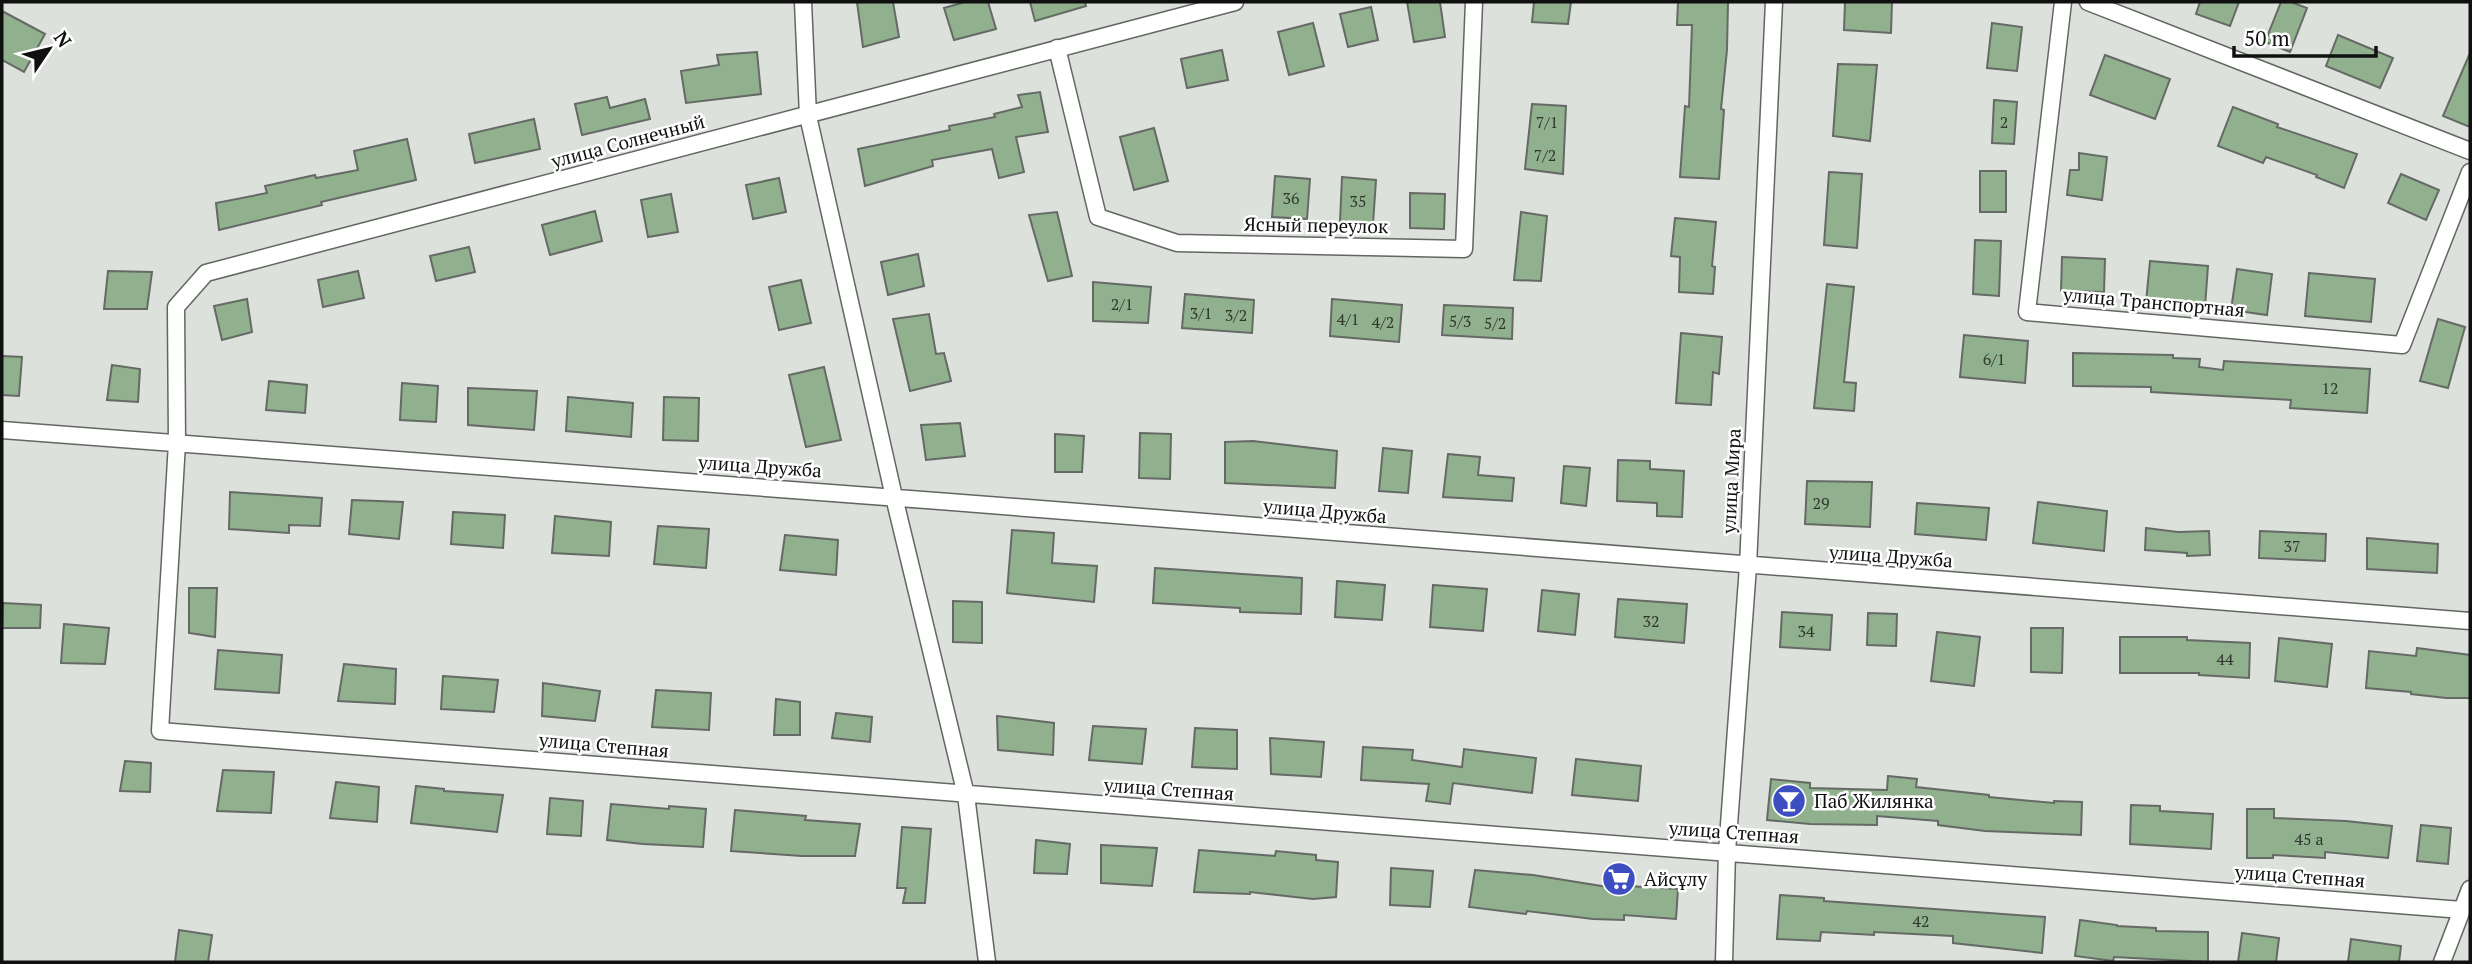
<svg xmlns="http://www.w3.org/2000/svg" width="2472" height="964" font-family="'PT Serif',serif">
<style>
.building{fill:#91b08d;stroke:#666a66;stroke-width:2}
.lines{fill:none;stroke-linecap:round;stroke-linejoin:round}
.minor-casing{stroke:#636762;stroke-width:19}
.minor{stroke:#fff;stroke-width:16}
.labels{text-anchor:middle;stroke-width:5;stroke-linejoin:round;paint-order:stroke}
.number-label{font-size:16px;fill:#30382e}
.street-label{font-size:19px;fill:#0f100f;stroke:#fff}
.poi-label{font-size:19px;fill:#0f100f;stroke:#fff;text-anchor:start}
</style>
<rect width="100%" height="100%" fill="#dce1dc"/>
<path class="building" d="M857,2H893L899,37L863,47Z
M965,2H988L996,29L954,40L944,8Z
M1030,2H1085L1086,6L1035,21Z
M1407,2H1440L1445,37L1414,42Z
M1534,2H1571L1568,24L1532,22Z
M1678,2H1728L1727,50L1721,109L1724,110L1719,179L1680,177L1685,106L1689,107L1692,25H1677Z
M1845,2H1892L1891,33L1844,30Z
M2200,2H2239L2230,26L2196,14Z
M2281,2H2291L2307,8L2290,52L2265,42Z
M1371,7L1378,40L1348,47L1340,14Z
M2,11L45,34L24,72L2,60Z
M1313,23L1324,66L1289,75L1278,32Z
M1992,23L2022,27L2017,71L1987,68Z
M2338,35L2393,58L2380,88L2326,66Z
M1222,50L1228,80L1187,88L1181,59Z
M757,52L761,94L686,103L681,71L719,65L717,55Z
M2470,53V127L2443,116Z
M2105,55L2170,79L2155,119L2090,95Z
M1838,64L1877,65L1870,141L1833,136Z
M1040,92L1048,132L1016,137L1024,172L999,178L992,149L932,160L933,166L865,186L858,149L950,130L949,126L995,117L994,114L1022,107L1018,95Z
M607,97L610,108L645,99L650,119L582,135L575,104Z
M1994,100L2017,102L2014,144L1992,143Z
M1532,104L1566,106L1563,174L1525,169Z
M2233,107L2278,124L2277,127L2357,154L2344,188L2316,177L2317,175L2266,157L2263,163L2218,146Z
M534,119L540,149L475,163L469,134Z
M1154,128L1168,181L1134,190L1120,137Z
M407,139L416,180L321,202L322,205L219,230L216,203L267,193L265,186L315,175L316,178L358,170L354,151Z
M2079,153L2107,157L2102,200L2067,195L2070,170H2079Z
M1980,171H2006V212H1980Z
M1829,172L1862,174L1857,248L1824,245Z
M2401,174L2439,190L2426,220L2388,203Z
M1275,176L1310,179L1307,219L1272,217Z
M1342,177L1376,180L1373,224L1340,222Z
M779,178L786,212L753,219L746,185Z
M1410,193L1445,194L1444,229L1410,228Z
M671,194L678,232L648,237L641,200Z
M595,211L602,241L550,255L542,225Z
M1057,212L1072,276L1048,281L1029,215Z
M1521,212L1547,216L1541,281L1514,280Z
M1675,218L1716,222L1712,266L1715,267L1713,294L1679,292L1680,257L1671,256Z
M1975,240L2001,241L1999,296L1973,294Z
M469,247L475,272L436,281L430,256Z
M918,254L924,286L888,295L881,262Z
M2062,257L2105,259L2104,292L2061,291Z
M2150,261L2208,266L2205,307L2146,302Z
M2237,269L2272,274L2267,315L2231,310Z
M108,271L152,272L147,309H104Z
M358,271L364,298L323,307L318,280Z
M2309,273L2375,279L2371,322L2305,316Z
M801,280L811,323L779,330L769,287Z
M1093,282L1151,287L1148,323L1093,321Z
M1827,284L1854,287L1844,382L1856,383L1854,411L1814,408Z
M1185,294L1254,300L1252,333L1182,328Z
M247,299L252,332L222,340L214,306Z
M1332,299L1402,305L1399,342L1330,336Z
M1444,305L1513,308L1512,339L1442,335Z
M929,314L936,354L944,353L951,381L910,391L893,319Z
M2438,319L2465,327L2448,388L2420,381Z
M1681,333L1722,337L1719,374L1713,372L1711,405L1676,403Z
M1964,335L2028,341L2025,383L1960,377Z
M2073,353L2173,355V358L2200,359L2199,367L2223,370L2224,361L2370,369L2367,413L2290,408L2291,400L2151,392V387L2073,386Z
M2,356L22,357L19,396L2,395Z
M112,365L140,369L138,402L107,400Z
M824,367L841,440L806,447L789,375Z
M269,381L307,385L305,413L266,410Z
M402,383L438,386L436,422L400,420Z
M468,388L537,391L534,430L468,425Z
M568,397L633,403L631,437L566,431Z
M664,397L699,398L698,441L663,440Z
M960,423L965,456L926,460L921,425Z
M1140,433L1171,434L1170,479L1139,478Z
M1055,434L1084,436L1082,472H1055Z
M1253,441L1337,451L1335,488L1225,483V442Z
M1383,448L1412,451L1408,493L1379,491Z
M1448,454L1480,457L1478,475L1514,478L1512,501L1443,497Z
M1618,460L1650,461V469L1684,471L1682,517L1657,516V503L1617,501Z
M1564,466L1590,468L1586,506L1561,503Z
M1807,481L1872,482L1870,527L1805,524Z
M230,492L322,498L320,526L289,525V533L229,529Z
M352,500L403,502L399,539L349,534Z
M2038,502L2107,511L2104,551L2033,543Z
M1917,503L1989,508L1986,540L1915,534Z
M453,512L505,515L503,548L451,544Z
M555,516L611,522L609,556L552,553Z
M658,526L709,529L706,568L654,564Z
M2146,528L2178,532L2209,531L2210,555L2187,556V553L2145,550Z
M1012,530L1054,533L1052,563L1097,566L1094,602L1007,593Z
M2260,531L2326,534L2325,561L2259,558Z
M785,535L838,540L836,575L780,570Z
M2367,538L2438,544L2437,573L2367,569Z
M1155,568L1302,578L1301,614L1240,612V608L1153,603Z
M1337,581L1385,585L1382,620L1335,617Z
M1433,585L1487,589L1483,631L1430,627Z
M189,588H217L215,637L189,633Z
M1542,590L1579,594L1575,635L1538,631Z
M1618,599L1687,604L1684,643L1615,637Z
M953,601L982,602V643L953,642Z
M3,603L41,605L40,628H2Z
M1782,612L1832,615L1830,650L1780,647Z
M1868,613L1897,614L1896,646L1867,645Z
M64,624L109,628L105,664L61,663Z
M2031,628H2063L2062,673L2031,672Z
M1937,632L1980,637L1974,686L1931,681Z
M2120,637H2187V640L2250,643L2249,678L2199,675V673H2120Z
M2279,638L2332,644L2327,687L2275,681Z
M2417,648L2470,655V698H2446L2411,694V692L2366,688L2369,651L2416,656Z
M218,650L282,655L279,693L215,689Z
M344,664L396,669L395,704L338,701Z
M443,676L498,680L494,712L441,709Z
M543,683L600,691L595,721L542,716Z
M656,690L711,693L709,730L652,727Z
M776,699L800,702V735H774Z
M836,713L872,717L870,742L832,738Z
M997,716L1054,723L1053,755L998,750Z
M1093,726L1146,729L1142,764L1089,760Z
M1195,728L1237,730V769L1192,767Z
M1270,738L1324,742L1321,777L1271,774Z
M1363,747L1413,750L1412,760L1462,767L1464,749L1536,758L1532,793L1453,783L1450,804L1426,801L1429,784L1361,780Z
M1576,759L1641,766L1638,801L1572,795Z
M125,761L151,763L150,792L120,791Z
M223,770L274,772L271,813L217,811Z
M1888,776L1917,779L1916,787L1989,795V797L2054,803V801L2082,802L2081,835L1985,831L1938,825V821L1877,816V825L1810,824L1767,820L1771,779L1810,783V788L1887,790Z
M336,782L379,787L377,822L330,818Z
M416,786L444,789V791L503,795L497,832L411,823Z
M550,798L583,801L581,836L547,834Z
M611,804L669,809V806L706,809L703,847L643,844L607,840Z
M2131,805L2160,806V811L2213,814L2211,849L2130,844Z
M2247,809H2274V818L2346,821L2392,826L2388,858L2325,852V858L2273,855V858H2247Z
M735,810L806,816L805,820L860,824L855,856H802L731,851Z
M2421,825L2451,828L2448,864L2417,861Z
M902,827L931,829L925,903H903L906,888H897Z
M1036,840L1070,844L1067,874L1034,873Z
M1101,845L1157,848L1152,886L1101,883Z
M1199,850L1275,856L1276,851L1316,855V860L1338,862L1336,897L1313,899L1250,892V894L1194,892Z
M1391,868L1433,871L1430,907L1390,905Z
M1475,870L1533,875L1608,887L1610,870L1630,872L1628,886L1678,889L1676,919L1624,915V920L1593,919L1527,911L1526,914L1469,907Z
M1780,895L1824,898V901L2045,917L2042,953L1953,943V936L1874,932V935L1821,932L1820,941L1777,939Z
M2080,920L2117,925V926L2156,928V931L2208,932V962L2114,957L2113,961L2075,956Z
M179,930L212,935L208,962H175Z
M2242,933L2279,938L2276,962H2238Z
M2351,939L2401,946L2399,962H2348Z"/>
<g class="lines">
<g class="minor-casing">
<path id="minor" d="M803,2L808,116L894,497L966,795L987,962
M1235,2L206,273L176,307L177,443L160,731L2462,910
M2063,2L2027,312L2402,345L2470,172
M2088,2L2470,151
M1057,48L1098,217L1177,243L1464,249L1474,2
M2,430C825,490 1647,558 2470,621
M1724,962L1727,852L1748,566L1774,2
M2442,962L2470,889"/>
</g>
<use href="#minor" class="minor"/>
</g>
<defs>
<g id="bar-disc" transform="scale(1.75)"><circle r="9.5" fill="#3d4ec1" stroke="#fff"/><path d="M-6-5H6L.8 .8V4.5H3.5V6h-7V4.5H-.8V.8Z" fill="#fff"/></g>
<g id="supermarket-disc" transform="scale(1.75)"><circle r="9.5" fill="#3d4ec1" stroke="#fff"/><path d="M-6-5.5h2.5l.6 2H6L4.5 2H-2.5L-4.4-4H-6ZM-1.5 3.2a1.3 1.3 0 1 0 .1 0ZM3 3.2a1.3 1.3 0 1 0 .1 0Z" fill="#fff"/></g>
</defs>
<g fill-rule="evenodd">
<use href="#bar-disc" x="1789" y="801"/>
<use href="#supermarket-disc" x="1619" y="879"/>
</g>
<g class="labels">
<g class="number-label">
<text x="1547" y="128">7/1</text>
<text x="2004" y="128">2</text>
<text x="1545" y="161">7/2</text>
<text x="1291" y="204">36</text>
<text x="1358" y="207">35</text>
<text x="1122" y="310">2/1</text>
<text x="1201" y="319">3/1</text>
<text x="1236" y="321">3/2</text>
<text x="1348" y="325">4/1</text>
<text x="1460" y="327">5/3</text>
<text x="1383" y="328">4/2</text>
<text x="1495" y="329">5/2</text>
<text x="1994" y="365">6/1</text>
<text x="2330" y="394">12</text>
<text x="1821" y="509">29</text>
<text x="2292" y="552">37</text>
<text x="1651" y="627">32</text>
<text x="1806" y="637">34</text>
<text x="2225" y="665">44</text>
<text x="2309" y="845">45 а</text>
<text x="1921" y="927">42</text>
</g>
<g class="street-label">
<text transform="translate(628 141) rotate(-15)" y="7">улица Солнечный</text>
<text transform="translate(1316 225) rotate(1)" y="7">Ясный переулок</text>
<text transform="translate(2154 302) rotate(5)" y="7">улица Транспортная</text>
<text transform="translate(760 466) rotate(4)" y="7">улица Дружба</text>
<text transform="translate(1731 481) rotate(-87)" y="7">улица Мира</text>
<text transform="translate(1325 511) rotate(5)" y="7">улица Дружба</text>
<text transform="translate(1891 556) rotate(4)" y="7">улица Дружба</text>
<text transform="translate(604 745) rotate(5)" y="7">улица Степная</text>
<text transform="translate(1169 789) rotate(4)" y="7">улица Степная</text>
<text transform="translate(1734 832) rotate(4)" y="7">улица Степная</text>
<text transform="translate(2300 876) rotate(4)" y="7">улица Степная</text>
</g>
<g class="poi-label">
<text x="1814" y="808">Паб Жилянка</text>
<text x="1644" y="886">Айсұлу</text>
</g>
</g>
<rect width="2472" height="964" fill="none" stroke="#0f100f" stroke-width="7"/>
<g transform="translate(49 49) rotate(55)" stroke="#ffffff" stroke-width="5" paint-order="stroke">
<path d="M0-5L12 26L0 18L-12 26Z" fill="#0f100f"/>
<text y="-10" font-size="19" font-weight="bold" text-anchor="middle" fill="#0f100f">N</text>
</g>
<path d="M2234 46v10h142v-10" fill="none" stroke="#0f100f" stroke-width="3.5"/>
<text x="2244" y="46" font-size="21" fill="#0f100f" stroke="#ffffff" stroke-width="5" paint-order="stroke">50 m</text>
</svg>
